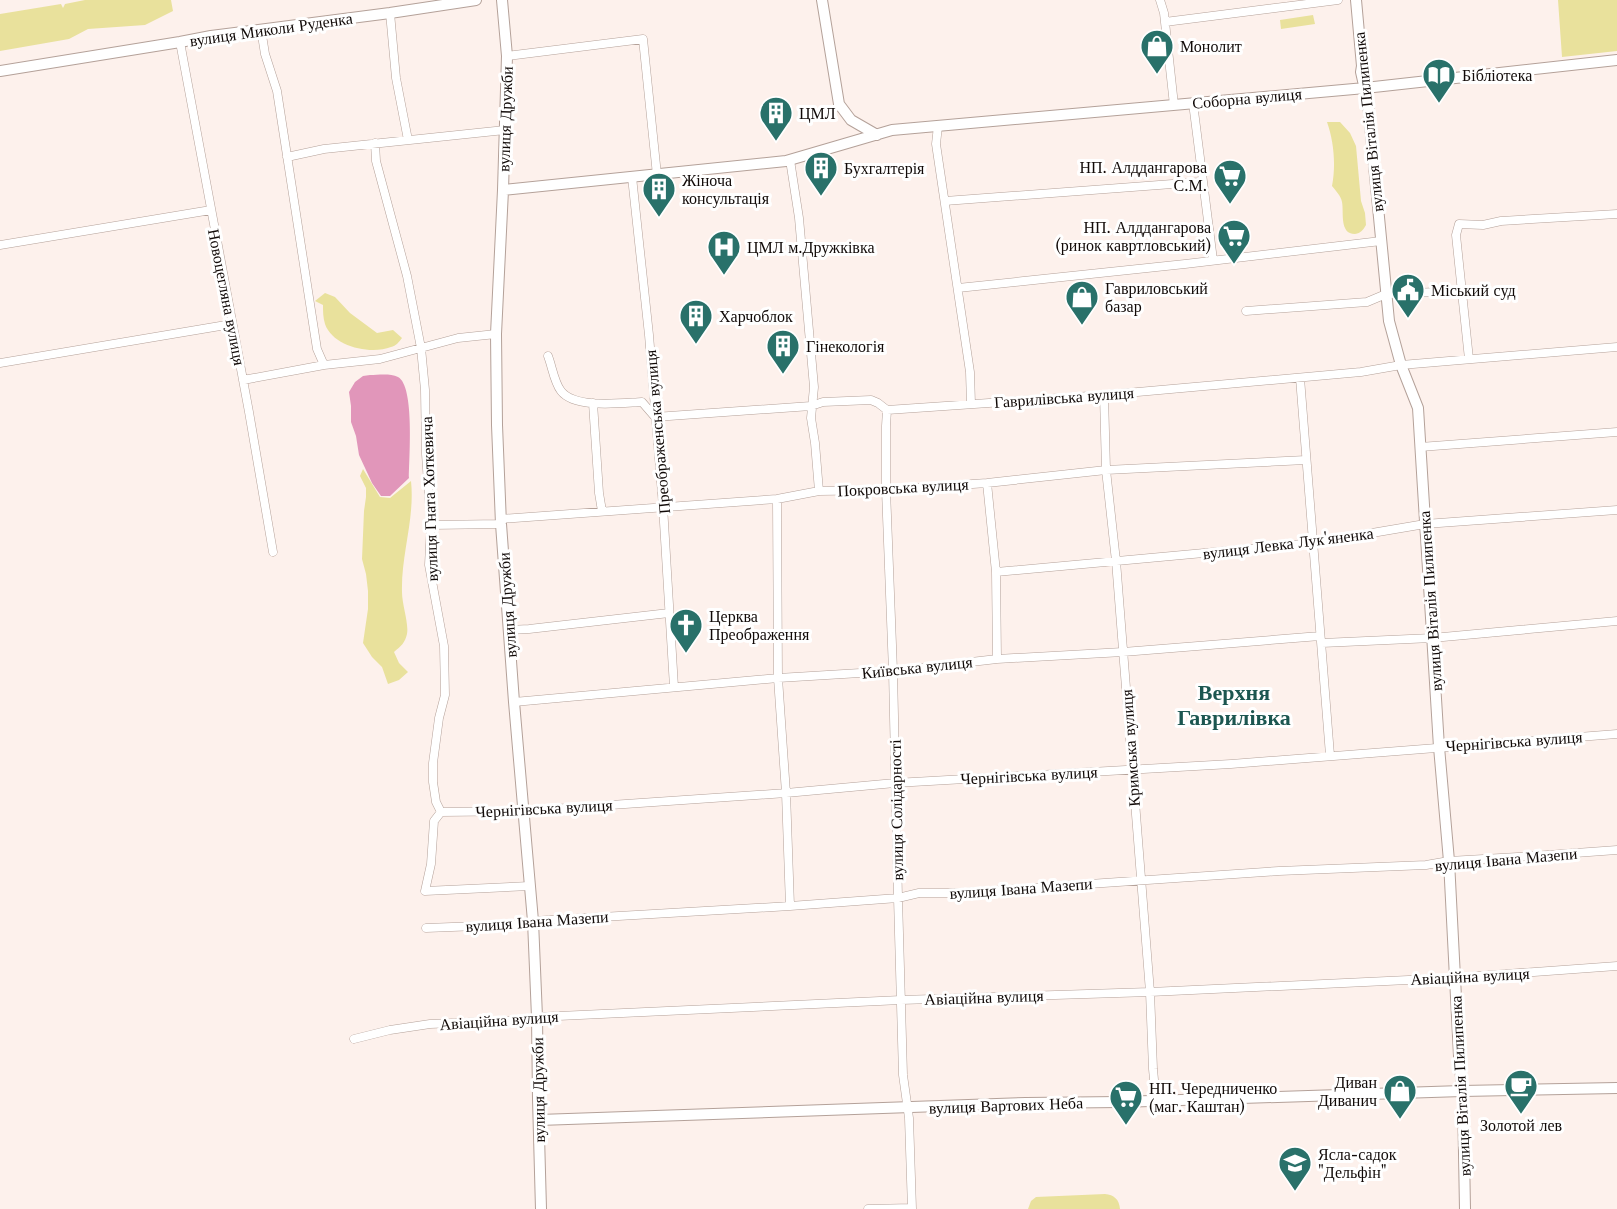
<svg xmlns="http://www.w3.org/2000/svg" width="1617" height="1209" font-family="'Libre Baskerville',serif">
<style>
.green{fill:#e9e19c}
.water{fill:#e196ba}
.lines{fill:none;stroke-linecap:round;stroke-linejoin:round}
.street-casing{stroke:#b4a199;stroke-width:9}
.secondary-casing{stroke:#b4a199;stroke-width:12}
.street{stroke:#fff;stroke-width:8}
.secondary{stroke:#fff;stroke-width:10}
.labels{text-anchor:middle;stroke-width:6;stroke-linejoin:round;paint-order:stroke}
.street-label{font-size:16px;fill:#110a08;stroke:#fff}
.poi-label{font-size:16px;fill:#110a08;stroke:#fff;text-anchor:start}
.district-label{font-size:22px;font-weight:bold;fill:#1c5650;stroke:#fff}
</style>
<rect width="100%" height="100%" fill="#fdf1ec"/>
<path class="green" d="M85,0H171L173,11L145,25L88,29L69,39L0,51V14L61,4L63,8L65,4Z
M1558,0H1617V51L1562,57Z
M1313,15L1315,24L1281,29L1280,20Z
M1327,122H1340L1350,133L1356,146L1361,201L1365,213L1366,225C1363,230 1361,233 1355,234C1339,234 1344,212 1342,202C1341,196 1335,190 1332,186C1336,165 1334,142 1327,122Z
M325,293L335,297L350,313L377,333L393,330L402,338C399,342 396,346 391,347C371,355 333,347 325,324C323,318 323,311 323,305L315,301Z
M363,469L380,497L390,498L411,481C415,519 401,554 402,592C402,605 409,623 407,634C405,643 401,646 394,652L399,663L408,672L399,680L388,684L382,667L372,657L363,643L368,609V591L366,574L362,559L364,511L366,497V488L360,476Z
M1105,1194C1114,1195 1119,1199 1120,1209H1028L1031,1201L1036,1197Z"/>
<path class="water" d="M370,375C378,375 390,373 398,377C415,386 409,459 409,478L390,496H381L372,483L359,455L356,436L351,422V406L349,392L355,382L363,376Z"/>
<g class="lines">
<g class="street-casing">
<path id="street" d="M1160,0L1164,13L1174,105
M390,13L396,78L408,140
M1165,22L1338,0
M261,29L265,54L277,91L317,349L324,365
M180,42L249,412L273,552
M507,56L643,39L657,175
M1193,103L1213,260
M938,126L936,144L970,372L971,404
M375,143L376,161L407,276L421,348L425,390L426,454L431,525L429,565L444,646L445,695L439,718L433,763V782L436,802L441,812L434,821L431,864L425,891L530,886
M287,157L324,149L505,130
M790,160L799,218L814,387L811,418L815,443L819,491
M632,177L649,335L663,506L674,687
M945,201L1199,182
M0,245L211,210
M958,288L1185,264L1381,241
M1246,311L1367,302L1386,294L1462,291
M548,356C552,366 554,382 561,391C575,409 621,403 642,402L655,417L811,406L823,402L871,400L878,403L887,410L1104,395L1361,372L1401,365L1617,347
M1469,359L1456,235L1459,224L1483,225L1501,221L1617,214
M0,363L232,324
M1300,378L1330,755
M243,380L324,365L380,359L458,338L496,334
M1104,395L1106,470L1116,561L1150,992L1153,1069L1156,1101
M593,403L599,493L602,511
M887,410L886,426V490L893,671L898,898L903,1075L909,1118L912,1209
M1420,447L1617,432
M987,483L996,572L997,659
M777,499L778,678L786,793L790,906
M501,519L777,499L819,491L886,490L987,483L1106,470L1306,460
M431,525L501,524
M996,572L1313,543L1425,524L1617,510
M509,630L529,629L669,613
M1322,643L1432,638L1617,621
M514,702L778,678L893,671L997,659L1123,652L1320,636
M441,812L523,811L786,793L895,783L1231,764L1617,734
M426,928L530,924L533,921L790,906L898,898L919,893H959L1279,871L1426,865L1449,861L1534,856L1617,850
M354,1039L390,1030L430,1024L525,1020L537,1017L901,1000L1150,992L1451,978L1617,966
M868,1209L912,1208"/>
</g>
<g class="secondary-casing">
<path id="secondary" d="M502,0L507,56L503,190L496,334L497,425L501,524L514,702L533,921L537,1017L538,1099L541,1209
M822,0L839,104L851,120L877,135
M1356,0L1362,66L1361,72L1368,103L1389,321L1401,365L1418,408L1439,747L1449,861L1459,1056L1463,1098L1465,1209
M0,71L180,42L211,36L390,13L476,0
M503,190L786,161L892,130L1365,88L1617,60
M539,1120L1026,1103L1120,1102L1462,1091L1617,1088"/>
</g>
<use href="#street" class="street"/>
<use href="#secondary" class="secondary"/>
</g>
<defs>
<g id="shop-pin" transform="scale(1.725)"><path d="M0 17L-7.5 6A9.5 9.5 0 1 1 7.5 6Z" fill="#29716a" stroke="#fff"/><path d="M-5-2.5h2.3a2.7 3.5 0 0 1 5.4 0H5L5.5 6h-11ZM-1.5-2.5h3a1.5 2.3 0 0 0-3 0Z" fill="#fff"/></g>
<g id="library-pin" transform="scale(1.725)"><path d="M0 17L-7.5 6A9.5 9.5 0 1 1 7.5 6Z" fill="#29716a" stroke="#fff"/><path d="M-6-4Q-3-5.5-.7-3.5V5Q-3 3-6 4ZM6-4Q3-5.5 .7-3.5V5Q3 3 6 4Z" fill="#fff"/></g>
<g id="building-pin" transform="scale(1.725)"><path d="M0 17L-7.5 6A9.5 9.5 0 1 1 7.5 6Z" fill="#29716a" stroke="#fff"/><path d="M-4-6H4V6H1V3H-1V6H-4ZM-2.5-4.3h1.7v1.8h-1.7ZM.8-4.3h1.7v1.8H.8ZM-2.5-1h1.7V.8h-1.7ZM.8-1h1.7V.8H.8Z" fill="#fff"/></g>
<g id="supermarket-pin" transform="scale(1.725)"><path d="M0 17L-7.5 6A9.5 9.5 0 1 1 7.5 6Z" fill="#29716a" stroke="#fff"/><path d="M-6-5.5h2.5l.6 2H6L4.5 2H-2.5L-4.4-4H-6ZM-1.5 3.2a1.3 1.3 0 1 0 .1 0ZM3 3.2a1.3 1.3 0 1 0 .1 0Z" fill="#fff"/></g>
<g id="hospital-pin" transform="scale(1.725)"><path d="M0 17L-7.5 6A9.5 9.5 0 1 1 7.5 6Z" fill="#29716a" stroke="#fff"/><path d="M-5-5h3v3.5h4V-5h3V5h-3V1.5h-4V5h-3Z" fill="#fff"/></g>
<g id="civic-pin" transform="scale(1.725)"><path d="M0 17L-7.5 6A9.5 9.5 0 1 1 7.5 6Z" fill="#29716a" stroke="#fff"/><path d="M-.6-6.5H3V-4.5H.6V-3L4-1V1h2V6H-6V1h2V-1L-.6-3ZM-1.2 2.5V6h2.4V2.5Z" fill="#fff"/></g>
<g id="church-pin" transform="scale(1.725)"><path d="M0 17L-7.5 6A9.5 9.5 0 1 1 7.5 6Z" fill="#29716a" stroke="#fff"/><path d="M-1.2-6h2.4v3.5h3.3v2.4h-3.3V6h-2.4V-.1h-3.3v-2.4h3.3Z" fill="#fff"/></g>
<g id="cafe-pin" transform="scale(1.725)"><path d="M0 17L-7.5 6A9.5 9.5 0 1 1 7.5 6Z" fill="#29716a" stroke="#fff"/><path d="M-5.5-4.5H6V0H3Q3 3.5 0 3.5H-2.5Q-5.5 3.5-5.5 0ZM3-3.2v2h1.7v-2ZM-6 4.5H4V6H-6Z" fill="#fff"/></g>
<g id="school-pin" transform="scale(1.725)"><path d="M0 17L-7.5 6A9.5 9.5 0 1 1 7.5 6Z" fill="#29716a" stroke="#fff"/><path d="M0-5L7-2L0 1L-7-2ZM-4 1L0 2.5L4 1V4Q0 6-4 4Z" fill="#fff"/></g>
</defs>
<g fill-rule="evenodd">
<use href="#shop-pin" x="1157" y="46"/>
<use href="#library-pin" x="1439" y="75"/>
<use href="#building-pin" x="776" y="113"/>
<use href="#building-pin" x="821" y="168"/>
<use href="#supermarket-pin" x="1230" y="176"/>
<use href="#building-pin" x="659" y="189"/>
<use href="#supermarket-pin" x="1234" y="236"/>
<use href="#hospital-pin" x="724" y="247"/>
<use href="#civic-pin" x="1408" y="290"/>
<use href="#shop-pin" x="1082" y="297"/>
<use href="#building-pin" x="696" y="316"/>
<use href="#building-pin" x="783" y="346"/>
<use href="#church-pin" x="686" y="625"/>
<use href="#cafe-pin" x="1521" y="1086"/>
<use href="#shop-pin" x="1400" y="1091"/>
<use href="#supermarket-pin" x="1126" y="1097"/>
<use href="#school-pin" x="1295" y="1163"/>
</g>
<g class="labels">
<g class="street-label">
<text transform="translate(271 29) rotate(-8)" y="6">вулиця Миколи Руденка</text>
<text transform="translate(1247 98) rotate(-5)" y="6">Соборна вулиця</text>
<text transform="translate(505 119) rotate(-88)" y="6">вулиця Дружби</text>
<text transform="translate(1368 122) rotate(-96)" y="6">вулиця Віталія Пилипенка</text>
<text transform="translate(227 297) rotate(79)" y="6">Новоцегляна вулиця</text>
<text transform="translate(1064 397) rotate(-4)" y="6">Гаврилівська вулиця</text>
<text transform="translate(657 432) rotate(-95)" y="6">Преображенська вулиця</text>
<text transform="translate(903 487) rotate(-3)" y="6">Покровська вулиця</text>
<text transform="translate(429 499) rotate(-92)" y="6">вулиця Гната Хоткевича</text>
<text transform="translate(1288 543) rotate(-7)" y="6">вулиця Левка Лук'яненка</text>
<text transform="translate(1430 601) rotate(-94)" y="6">вулиця Віталія Пилипенка</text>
<text transform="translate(507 605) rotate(-94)" y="6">вулиця Дружби</text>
<text transform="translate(917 667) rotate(-6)" y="6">Київська вулиця</text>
<text transform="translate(1514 741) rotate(-4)" y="6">Чернігівська вулиця</text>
<text transform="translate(1130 748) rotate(-94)" y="6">Кримська вулиця</text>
<text transform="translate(1029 775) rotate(-3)" y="6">Чернігівська вулиця</text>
<text transform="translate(544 808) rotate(-3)" y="6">Чернігівська вулиця</text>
<text transform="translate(896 810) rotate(-91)" y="6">вулиця Солідарності</text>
<text transform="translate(1506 859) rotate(-5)" y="6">вулиця Івана Мазепи</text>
<text transform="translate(1021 888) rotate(-4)" y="6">вулиця Івана Мазепи</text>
<text transform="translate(537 921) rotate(-4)" y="6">вулиця Івана Мазепи</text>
<text transform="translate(1470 976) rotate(-3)" y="6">Авіаційна вулиця</text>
<text transform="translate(984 997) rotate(-2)" y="6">Авіаційна вулиця</text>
<text transform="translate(499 1020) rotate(-4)" y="6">Авіаційна вулиця</text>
<text transform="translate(1460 1086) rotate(-93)" y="6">вулиця Віталія Пилипенка</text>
<text transform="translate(538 1090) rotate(-91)" y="6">вулиця Дружби</text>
<text transform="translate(1006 1105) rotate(-2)" y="6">вулиця Вартових Неба</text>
</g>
<g class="poi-label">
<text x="1180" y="52">Монолит</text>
<text x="1462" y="81">Бібліотека</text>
<text x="799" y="119">ЦМЛ</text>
<text x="1207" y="173" text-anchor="end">НП. Алддангарова<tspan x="1207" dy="18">С.М.</tspan></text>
<text x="844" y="174">Бухгалтерія</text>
<text x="682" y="186">Жіноча<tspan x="682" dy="18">консультація</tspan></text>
<text x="1211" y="233" text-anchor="end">НП. Алддангарова<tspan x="1211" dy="18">(ринок кавртловський)</tspan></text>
<text x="747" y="253">ЦМЛ м.Дружківка</text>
<text x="1105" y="294">Гавриловський<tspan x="1105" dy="18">базар</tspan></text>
<text x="1431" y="296">Міський суд</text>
<text x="719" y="322">Харчоблок</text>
<text x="806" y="352">Гінекологія</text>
<text x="709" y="622">Церква<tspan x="709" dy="18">Преображення</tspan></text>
<text x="1377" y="1088" text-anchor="end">Диван<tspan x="1377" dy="18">Диванич</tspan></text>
<text x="1149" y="1094">НП. Чередниченко<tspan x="1149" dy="18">(маг. Каштан)</tspan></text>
<text x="1521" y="1131" text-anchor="middle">Золотой лев</text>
<text x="1318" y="1160">Ясла-садок<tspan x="1318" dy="18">"Дельфін"</tspan></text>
</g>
<g class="district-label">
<text x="1234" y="700">Верхня<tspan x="1234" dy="25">Гаврилівка</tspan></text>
</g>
</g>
</svg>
